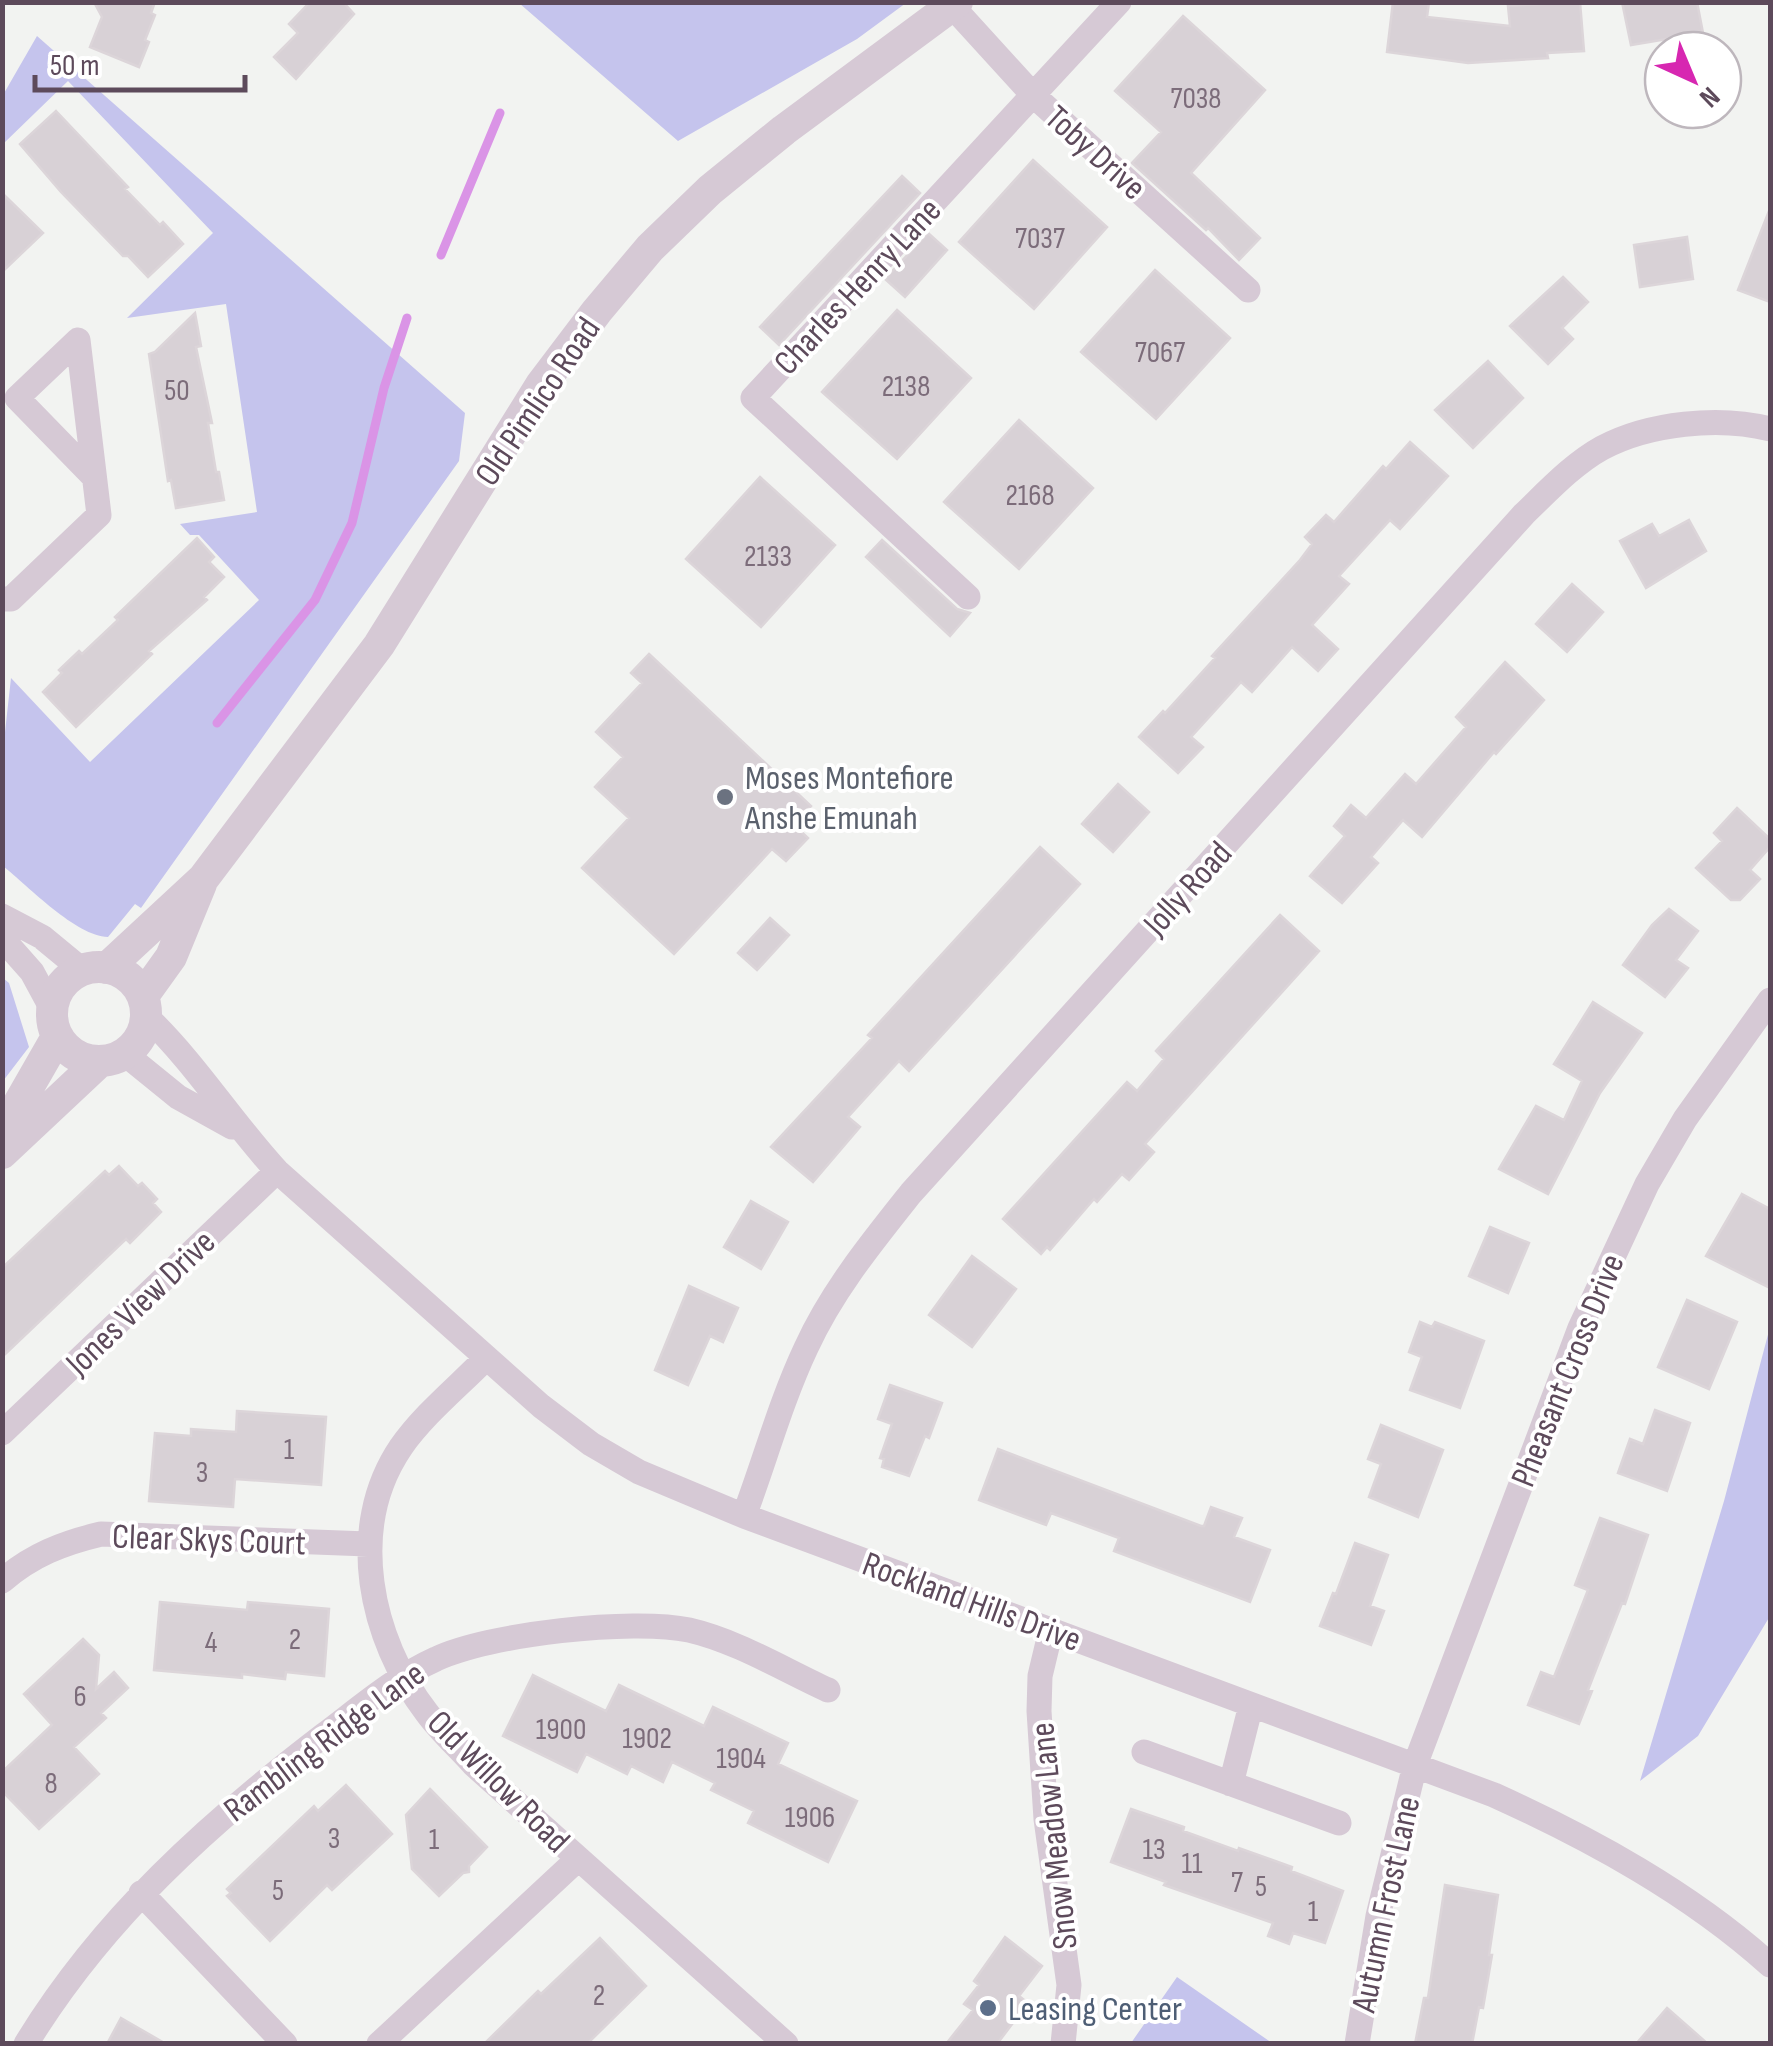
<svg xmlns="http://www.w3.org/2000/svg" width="1773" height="2046" font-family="'Sofia Sans Condensed',sans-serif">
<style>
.green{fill:#c5c4ed}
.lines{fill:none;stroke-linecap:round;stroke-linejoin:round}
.stream{stroke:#da94e6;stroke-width:9}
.building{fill:#d8d1d6;stroke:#dcd5d9;stroke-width:2.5}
.minor{stroke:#d6c9d5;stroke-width:25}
.tertiary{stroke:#d6c9d5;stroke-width:32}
.worship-dot{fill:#6b7280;stroke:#fff;stroke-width:4}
.service-dot{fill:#5c6f8a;stroke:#fff;stroke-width:4}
.labels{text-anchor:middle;stroke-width:8;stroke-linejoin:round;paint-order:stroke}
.number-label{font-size:30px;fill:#7c6c7a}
.street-label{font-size:35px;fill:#5d4a5b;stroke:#fff}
.worship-label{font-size:35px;fill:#5b616d;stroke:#fff;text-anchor:start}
.service-label{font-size:35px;fill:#4e5e75;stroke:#fff;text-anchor:start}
</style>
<rect width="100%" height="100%" fill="#f2f3f1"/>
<path class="green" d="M519,3H906L857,39L678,141Z
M37,36L465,413L459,461L141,908L135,904L108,937C76,936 29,887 3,866L2,759L11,678L90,762L259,600L199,535H190L180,524L257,512L226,304L127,318L213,233L68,81L3,144V95Z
M3,978L9,983L29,1047L3,1081Z
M1770,1327V1616L1698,1736L1640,1781L1724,1501Z
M1177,1977L1272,2043H1131Z"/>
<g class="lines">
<path class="stream" d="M441,255L500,113
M217,723L315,600L352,523L384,388L407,318"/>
</g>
<path class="building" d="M94,2H155L151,13L155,15L145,40L149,42L139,67L90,47L102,17Z
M310,2H343L354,14L296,79L274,57L298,33L289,24Z
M1393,2H1429L1427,17L1510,26L1508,6L1580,2L1584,51L1547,53L1548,58L1468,63L1387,52Z
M1622,2H1697L1703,33L1631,45Z
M1183,16L1265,90L1191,173L1260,238L1239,260L1208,228L1206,230L1132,163L1161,132L1115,91Z
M56,111L128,187L125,189L160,225L163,222L183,244L148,277L128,256H123L61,192L20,144Z
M1033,160L1107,227L1034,309L959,242Z
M902,176L920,193L779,345L760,327Z
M2,193L43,233L2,272Z
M1769,211L1770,212V302L1738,290Z
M928,233L947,250L905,297L885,279Z
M1687,237L1693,279L1640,287L1634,245Z
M1155,270L1230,338L1156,419L1081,352Z
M1563,277L1588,302L1562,328L1573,339L1548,364L1510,326Z
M897,310L971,378L897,459L822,392Z
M195,313L201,346L196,347L212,423H208L216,472H219L224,500L176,508L171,480L168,481L149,354L155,352Z
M1488,361L1523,398L1473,448L1435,410Z
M1019,420L1093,488L1019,569L944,502Z
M1410,442L1448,476L1400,529L1390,520L1339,576L1349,584L1312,625L1338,649L1318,671L1292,647L1252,692L1241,682L1191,737L1203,747L1178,773L1139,737L1163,711L1165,713L1215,658L1212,656L1300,560L1312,544L1305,537L1326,515L1334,522L1383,466L1386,469Z
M760,477L835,545L761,627L686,559Z
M1689,520L1706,551L1646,588L1620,541L1652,524L1659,536Z
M197,538L214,557L209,562L224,577L204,597L207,600L149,651L152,654L76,727L43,692L62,673L59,670L79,651L82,654L118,620L115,617Z
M882,540L957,609L970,613L950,636L866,557Z
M1572,584L1603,612L1567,652L1536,624Z
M649,654L811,806L794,825L808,838L786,861L772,849L674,954L582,868L629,818L595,787L623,757L596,732L642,683L631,673Z
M1505,662L1544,700L1496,754L1494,752L1422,837L1403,820L1371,857L1378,863L1342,903L1310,876L1345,836L1334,826L1351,805L1366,818L1405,774L1416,784L1466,727L1456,717Z
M1118,784L1149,812L1113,852L1082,824Z
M1737,808L1770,839V847L1750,870L1760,879L1740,900H1731L1696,868L1722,841L1714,833Z
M1040,847L1080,884L909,1071L899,1061L848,1117L860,1127L813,1182L771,1147L872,1038L868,1035Z
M1669,909L1698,931L1676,960L1688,968L1665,997L1623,965L1652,925Z
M1280,915L1319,951L1145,1144L1154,1152L1129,1180L1122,1174L1097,1202L1094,1199L1050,1250L1047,1247L1041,1254L1003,1219L1127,1082L1137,1091L1164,1059L1156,1051Z
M770,918L789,935L757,970L738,953Z
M1593,1002L1642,1033L1600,1093L1548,1194L1499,1169L1536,1106L1564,1120L1582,1081L1554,1064Z
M119,1166L138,1186L142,1183L157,1199L153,1203L161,1212L130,1243L126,1239L2,1357V1268L105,1171L109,1175Z
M1742,1194L1770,1209V1288L1706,1256Z
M751,1201L788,1222L761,1269L724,1247Z
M1490,1227L1529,1243L1508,1293L1469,1276Z
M972,1256L1016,1289L972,1347L929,1315Z
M689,1286L738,1308L723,1342L710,1336L688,1385L655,1370Z
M1687,1300L1737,1322L1709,1389L1658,1367Z
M1420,1322L1432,1327L1435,1322L1484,1341L1460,1408L1410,1390L1422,1357L1409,1352Z
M890,1385L942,1403L929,1438L925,1436L909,1476L882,1467L884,1459L880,1458L892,1424L878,1419Z
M1655,1410L1690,1423L1667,1491L1618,1473L1630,1439L1643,1444Z
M237,1411L326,1417L321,1485L235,1479L233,1507L149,1501L155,1433L191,1436V1429L236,1432Z
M1381,1425L1443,1450L1418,1517L1369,1497L1381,1464L1368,1459Z
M998,1449L1201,1526H1204L1211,1507L1242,1518L1234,1537L1270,1550L1250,1602L1114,1551L1119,1538L1051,1513L1046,1525L979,1500Z
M1600,1518L1648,1535L1625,1604L1622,1603L1588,1690L1592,1691L1579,1724L1528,1705L1541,1672L1554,1677L1588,1590L1575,1585Z
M1355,1543L1388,1555L1370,1606L1384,1611L1371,1645L1320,1626L1333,1593L1336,1594Z
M160,1602L247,1610L248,1602L329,1609L324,1676L286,1672L285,1679L242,1674V1678L154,1670Z
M83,1639L99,1655L96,1689L114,1672L128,1688L101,1713L106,1718L74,1747L99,1774L39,1829L2,1791V1772L52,1725L24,1694Z
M533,1675L606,1711L619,1685L704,1726L713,1707L788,1743L778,1764L857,1801L828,1862L748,1823L754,1811L711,1790L715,1783L672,1762L663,1782L631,1766L627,1774L586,1754L577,1772L503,1736Z
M346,1785L392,1834L332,1890L327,1885L270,1941L227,1896L231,1893L227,1889L314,1806L318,1811Z
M430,1789L487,1847L469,1866V1872L463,1873L439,1896L412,1869L406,1815Z
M1131,1809L1184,1827L1183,1831L1238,1851L1239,1848L1292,1867L1291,1871L1343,1891L1325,1943L1293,1933L1289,1944L1268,1936L1273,1923L1164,1885L1166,1882L1111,1862Z
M1445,1885L1498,1895L1489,1955H1492L1483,2008L1479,2007L1472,2044H1415L1424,1998H1428Z
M1005,1937L1042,1966L1019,1996L1028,2003L997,2044H946L973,2010L964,2004L979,1985L974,1981Z
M600,1938L646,1986L587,2044H484L538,1991L541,1994Z
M1667,2008L1708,2044H1636Z
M121,2018L166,2044H107Z"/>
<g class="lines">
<path class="minor" d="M952,6L1033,95L1248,290
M968,597L753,398L1119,2
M2,599H11L99,515L78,340L17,398L92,475
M2,916L42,937L82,970
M2,938L32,972L52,1009
M147,1017C196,1064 231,1121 277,1171L541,1406L591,1444L639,1472L744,1516L1494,1795C1591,1839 1690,1893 1770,1965
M125,1054L178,1097L232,1127
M486,1358C459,1386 424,1414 401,1447C346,1528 370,1639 427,1713C441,1732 459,1748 474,1765L786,2044
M2,1433L277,1171
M744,1516C765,1460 781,1401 806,1348C832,1291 872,1242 911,1193L1524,514C1548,491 1573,464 1602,448C1649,423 1719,416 1770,429
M2,1581C32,1555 63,1543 101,1534L368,1544
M1051,1630L1040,1676L1039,1711L1046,1819L1069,1985L1063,2044
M1144,1752L1339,1823
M1231,1784L1251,1705
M141,1893L285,2044
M26,2044C102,1919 209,1823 324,1735C360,1708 394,1678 436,1659C488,1634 633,1618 689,1630C737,1641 784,1670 828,1690
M379,2044L578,1859
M1357,2044L1378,1916L1415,1765L1580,1328L1647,1184L1685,1119L1770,1000"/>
<path class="tertiary" d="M52 1014a47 47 0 1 1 94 0a47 47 0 1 1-94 0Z
M107,968L203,879L379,645L541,385L597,311L650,248L710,190L784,130L957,2
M143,996L171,957L201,884
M2,1140L14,1112L57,1037
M2,1153L99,1062"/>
</g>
<circle class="worship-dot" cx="725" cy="797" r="10"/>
<circle class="service-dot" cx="988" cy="2008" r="10"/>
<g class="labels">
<g class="number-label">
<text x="1196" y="108">7038</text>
<text x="1040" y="248">7037</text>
<text x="1160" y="362">7067</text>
<text x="906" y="396">2138</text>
<text x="177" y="400">50</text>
<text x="1030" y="505">2168</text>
<text x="768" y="566">2133</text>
<text x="289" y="1459">1</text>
<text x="202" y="1482">3</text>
<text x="295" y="1649">2</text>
<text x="211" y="1652">4</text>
<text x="80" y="1706">6</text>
<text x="561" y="1739">1900</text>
<text x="647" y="1748">1902</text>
<text x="741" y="1768">1904</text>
<text x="51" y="1793">8</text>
<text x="810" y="1827">1906</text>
<text x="334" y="1848">3</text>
<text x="434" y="1849">1</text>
<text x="1154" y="1859">13</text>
<text x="1192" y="1873">11</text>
<text x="1237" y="1892">7</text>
<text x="1261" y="1896">5</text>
<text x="278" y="1900">5</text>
<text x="1313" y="1921">1</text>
<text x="599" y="2005">2</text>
</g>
<g class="street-label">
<text transform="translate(1096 152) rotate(42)" y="12">Toby Drive</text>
<text transform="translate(857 286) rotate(-47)" y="12">Charles Henry Lane</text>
<text transform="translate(537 401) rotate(-56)" y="12">Old Pimlico Road</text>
<text transform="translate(1187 888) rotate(-48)" y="12">Jolly Road</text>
<text transform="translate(140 1302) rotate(-44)" y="12">Jones View Drive</text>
<text transform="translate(1567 1370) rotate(-68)" y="12">Pheasant Cross Drive</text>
<text transform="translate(209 1539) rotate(2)" y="12">Clear Skys Court</text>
<text transform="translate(972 1601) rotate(20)" y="12">Rockland Hills Drive</text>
<text transform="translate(324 1741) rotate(-37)" y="12">Rambling Ridge Lane</text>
<text transform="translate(499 1781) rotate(45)" y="12">Old Willow Road</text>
<text transform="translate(1053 1836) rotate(-96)" y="12">Snow Meadow Lane</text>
<text transform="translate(1385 1904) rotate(-78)" y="12">Autumn Frost Lane</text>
</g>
<g class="worship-label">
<text x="745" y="789">Moses Montefiore<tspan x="745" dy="40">Anshe Emunah</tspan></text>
</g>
<g class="service-label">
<text x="1008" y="2020">Leasing Center</text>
</g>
</g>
<rect width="1773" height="2046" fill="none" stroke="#5d4a5b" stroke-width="10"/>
<g transform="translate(1693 80) rotate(136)"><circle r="48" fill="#ffffff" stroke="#beb7bd" stroke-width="2.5"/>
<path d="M0-8L18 38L0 25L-18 38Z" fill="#d727b1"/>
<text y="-15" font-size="28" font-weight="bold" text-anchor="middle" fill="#5d4a5b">N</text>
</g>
<path d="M35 75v15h210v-15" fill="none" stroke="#5d4a5b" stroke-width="5"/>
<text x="50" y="75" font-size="30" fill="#5d4a5b" stroke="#ffffff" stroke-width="8" paint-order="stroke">50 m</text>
</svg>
